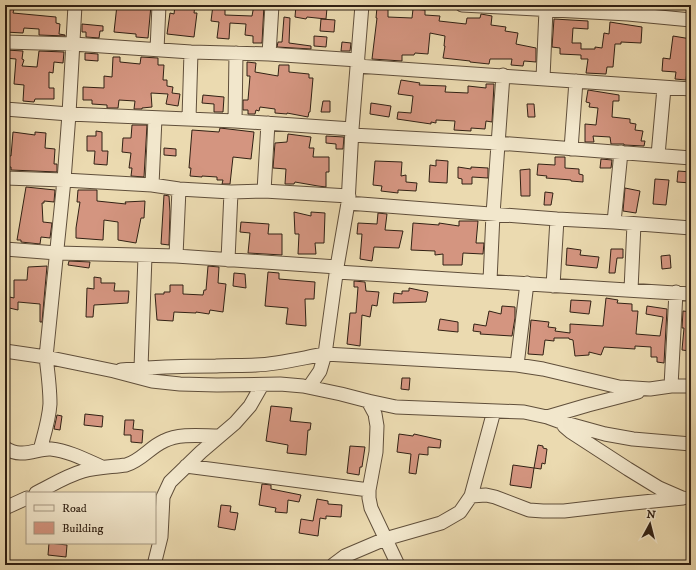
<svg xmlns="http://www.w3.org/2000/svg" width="696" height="570" font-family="'IM FELL DW Pica',serif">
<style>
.building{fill:#d49580;stroke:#312114}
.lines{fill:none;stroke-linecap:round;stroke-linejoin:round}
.minor-casing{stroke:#604f3b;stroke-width:15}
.minor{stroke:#f2e7cc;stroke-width:13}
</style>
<rect width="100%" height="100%" fill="#ebdab0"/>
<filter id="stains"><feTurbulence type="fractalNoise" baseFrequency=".005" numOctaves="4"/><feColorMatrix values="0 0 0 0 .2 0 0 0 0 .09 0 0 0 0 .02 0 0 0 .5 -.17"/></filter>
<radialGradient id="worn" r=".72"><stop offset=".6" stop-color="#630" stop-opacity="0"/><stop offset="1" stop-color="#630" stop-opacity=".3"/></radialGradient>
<path class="building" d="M117,5H151L148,38L136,37V34L114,32Z
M185,5H195L194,13H197L194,37L167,34L170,13L174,14L175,6L185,8Z
M213,5H225V15L252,16L254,5H264L262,43H253V36L245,35L246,24L230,23L229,39L217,38L219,22L211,21Z
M296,5L327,8L326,19L307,17L306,19L295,17Z
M377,7L388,8V17L412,18L413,9L425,10V15L440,16L439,21L466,24L467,18H480L481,14L492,16L491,25L506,27L505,31L518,33L516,44L536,48V62L524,61L523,66L511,65L512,59H490L489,64L470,62V61L443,58L445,46H444L445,36L430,33L428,54L415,53L414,55H402V61L372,59L377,18H376Z
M6,8L14,9L13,13L56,17V23L60,24L59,34L65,35V36L39,35V29L24,28L23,33L5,32Z
M284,17L290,18L289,43L311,46V49L277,47L278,42H282Z
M321,19L335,20L334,32L320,31Z
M554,19L588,21V29L573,28L572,43H581V49H595V47L602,48L604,33L609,34L610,22L616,23L642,27L641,43L621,42V44H615L613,67H607L606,74L586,73L588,59H581V55L560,54V48L552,47Z
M82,24L103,26V31H100L99,38L86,37V32H82Z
M314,36L327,37L326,47L314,46Z
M673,36L691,39L690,63L688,62L686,80L675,79L676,72L662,71L663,58L670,59Z
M342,42L351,43L350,51H341Z
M6,50L23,51L22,59L24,60L22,66L37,67L39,51L64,52L63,63L54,62L53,73L49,72V88H54V99H35L34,102L23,101L24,85L14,84L16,59L5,58Z
M85,53L98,54V61L85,60Z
M113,57H120V62L140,64L141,57L158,58V65H164L163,80H167V86L173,87L172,93L180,94L178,106L166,104L168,94L151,93L152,107L142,108V109H134L135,101L119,100L118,108H107V105L92,104V100H83V87L104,88V76L112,77Z
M247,62L256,63L255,72L278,76L279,65H289V72L309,74V78H313L310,112H309L308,117L287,113V114L275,113V109L260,107L259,111L256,110L255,114H248V110H243V100H248L250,76H247Z
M401,80L420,83L419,85L446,86L445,92L468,93V86L486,88V84H494L492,122L486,121L485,129L471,128V131L454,130L455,121L436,120V123L431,122V124L397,119L398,112L411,113L413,96L398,94Z
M588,90L619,95V101H613L612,117L630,119V123L636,124L635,130L643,131L641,141H645L644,146L624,145V144H611L610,137L593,136L594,142H585V124L596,125L598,108L589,107L590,103L586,102Z
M203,95L224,97L223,112H214V104L202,103Z
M323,101H330V112H321Z
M371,103L391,106L389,117L370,114Z
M527,104H534L535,117H528Z
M132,125H147L144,177L131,176L132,168H129L131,153L122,152L123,138H131Z
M220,128L254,132L251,159L233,157L230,184H222L223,180H217V177L202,176V177L190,176L191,168H189L192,130L219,132Z
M96,131L102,132V151H108L107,165L94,164L95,151H87V136H96Z
M13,132L35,135V132L46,133L45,148L55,149L54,164H57V172L11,170V167H5V155L11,156Z
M288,134L311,137L309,148H314L313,157H329V172H326V187L318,186L295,182L294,184H285L286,169L273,168L275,143L287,142Z
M326,136L344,137L343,149H336V144L326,143Z
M164,148L176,149V156L164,155Z
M555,157H565V168L579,169V174L583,175V182L571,181V180L546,178L547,176L537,175L538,164L555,165Z
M601,159L612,160L611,168H600Z
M436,160L448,161L447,183L429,182L430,165L436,166Z
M375,161L402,162L401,176L406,175V182L417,183L416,191L398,190V193L381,191L382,186L373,185Z
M458,167L471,169V167L488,168V178L472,177V184H462V179L458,178Z
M530,169V196H521L520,170Z
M678,171L691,172V183L677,182Z
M655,179L669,180L666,205L653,204Z
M26,187L55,190L54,202L44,201V203H42L43,222L52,223L50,238L41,237L40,244L21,242V240H17Z
M625,188L640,191L636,213L623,211Z
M78,190H97V201L126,204L125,202L145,201L144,218H141L136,243L118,240V222L104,220L103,240L76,238V228L80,202H77Z
M545,192L553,193L551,205H544Z
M164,195L169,196L170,212L169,245L161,244Z
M294,212L311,216V212L325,213L324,243H315L316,254H298L299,234H295Z
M378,213L387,214L385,230L403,231L399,248L374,247L372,261L360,259L362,234H357L358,223L377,224Z
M459,221H478L476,243H484L483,254L463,253L462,265H443V254L435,255V251L411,250L413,223L439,225V223L459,226Z
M241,222L269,224L268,234H282V255L248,253L250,233L240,232Z
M567,248L581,250L580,255L599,257L597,268L566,265Z
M611,249H623V258H617L615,273H609Z
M670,255L671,268L662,269L661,256Z
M69,261L90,262L89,268L68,265Z
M47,266L42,322H40V304L18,302V310L5,307V296L14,298V280H27L28,267Z
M208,266L219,267L218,283L226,284L223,312L210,310L209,314L196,312V313L174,312L173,321L157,320L155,294H164V292H170V285H183V294L203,295L204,290H206Z
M268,272L279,273V279L315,282L314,299H305L306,326L286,324L288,308L265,306Z
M234,273L245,274L246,288L233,286Z
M94,277L101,278V283H115L114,291H129L128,303L94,305L93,317H86L87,288L94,289Z
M354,281L365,282L366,291L379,292L377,306L372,305L370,317L362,315L360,346L347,344L350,313H356L358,287H354Z
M409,288L428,292L426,302L393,303L394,293L402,294V291H409Z
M606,298L618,300L617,303L632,304V311H638L636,334L660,336L663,317L646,314L647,306L667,309L664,363L657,362V357H651V347L635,346V349L604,347L601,355L589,352V355L575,356L573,340L569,339V338H554V341L545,340L543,355L528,354L531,320L549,322L548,327L556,328L555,331L570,333V324L603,326Z
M571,300L591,301L589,314L570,312Z
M502,306L515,307V318L512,336L480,334L481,332L473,331L474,324L486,326L489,311L501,314Z
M683,311L691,312V344L690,351L682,350L684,328H682Z
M440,319L458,322V332L438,330Z
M402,378H410L409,390L401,389Z
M271,406L292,408L290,421L311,423L310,430H308L306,455L287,453L288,445L266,441Z
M85,414L103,416L102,427L84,425Z
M57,415L62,416L60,430L54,429Z
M125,420H134L133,429L143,430L142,443L131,442V435H124Z
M399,434L413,436L414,434L441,440L440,448L428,447V455L419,454L416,474L409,473L411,454L397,452Z
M538,445L543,446V448L547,449L545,464L542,463L541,469L534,468Z
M350,446L365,447L362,467H360L359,475L347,473Z
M513,465L534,468L531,488L510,485Z
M262,484L271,485V489L301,495L299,502L288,500L287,513L275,512L276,508L259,505Z
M317,499L328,501V504L342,505L341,517L326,516V519L320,518L318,536L299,533L301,519L313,521Z
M221,505L231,506L230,512L238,513L235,530L218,527Z
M49,543L67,545L66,557L48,555Z"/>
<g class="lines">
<g class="minor-casing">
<path id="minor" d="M462,5L628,14L691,20
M5,42L73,44L191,52L269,54L358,60
M157,50L159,5
M269,54L272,5
M357,66L691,89
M543,78L546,10
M5,109L69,114L235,121L352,129
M189,118L191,52
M235,121L236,53
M352,135L498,143L691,158
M571,149L576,81
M658,155L664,88
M5,178L64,180L152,185L179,189L231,192L264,191L349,196
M152,185L155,118
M264,191L268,123
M348,203L557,219L614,222L691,228
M614,222L621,152
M5,249L57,253L176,256L337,267
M176,256L179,189
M228,260L231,192
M337,272L691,294
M490,281L493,214L503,75
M553,286L557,219
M631,290L634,224
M5,351L46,357L114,371L152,381L180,384L217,385L280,384L303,386L341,394L368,401L396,407L524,412L547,417L558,421L605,434L633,439L691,444
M517,365L527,283
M141,368L145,256
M121,370C152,367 184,366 216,366C229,365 242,366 256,365C279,364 302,358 325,354L517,365L543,369L619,387L650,389L671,386H691
M671,386L676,292
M309,387L320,371L325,354L337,267L348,203L352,129L362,5
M368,401L375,414L377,426L376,452L369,490V498L371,508L398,565
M547,417L588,405L638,392
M564,426L571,432L628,469L659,488L682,498
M5,448C10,451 15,453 20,453C31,454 41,448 51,449C69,451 86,460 102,467
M40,450C44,435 49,420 50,404C50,388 48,373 46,357L64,180L69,114L75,5
M186,466L369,490
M36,493C52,485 66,476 83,471C97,467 112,467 126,465C141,461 150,447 164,441C180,433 202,436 219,436
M471,496L486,495L495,497L529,510L543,511H564L624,504L683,498
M5,508L27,498
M154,565L161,537L163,497L170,482L201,452L235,423L250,406L262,385
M333,565L345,556L385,539L441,523L460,512L471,496L494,411"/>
</g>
<use href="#minor" class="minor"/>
</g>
<rect width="696" height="570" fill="none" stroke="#ebdab0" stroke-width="20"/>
<rect x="6" y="6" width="684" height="558" fill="none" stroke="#312114" stroke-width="2"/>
<rect x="10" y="10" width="676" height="550" fill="none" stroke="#312114"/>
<rect x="26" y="492" width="130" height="52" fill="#f2e7cc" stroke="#a59882"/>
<rect x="34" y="505" width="20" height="6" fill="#f2e7cc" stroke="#a59882"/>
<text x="62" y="512" font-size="12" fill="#312114">Road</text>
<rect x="34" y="522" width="20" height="12" fill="#d49580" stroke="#a59882"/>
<text x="62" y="532" font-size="12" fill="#312114">Building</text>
<g transform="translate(650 524) rotate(7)" stroke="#f2e7cc" stroke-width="3" paint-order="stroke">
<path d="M0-3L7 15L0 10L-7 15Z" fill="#312114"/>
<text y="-6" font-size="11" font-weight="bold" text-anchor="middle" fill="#312114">N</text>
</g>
<rect width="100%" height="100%" filter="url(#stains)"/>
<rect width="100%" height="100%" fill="url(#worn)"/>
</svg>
